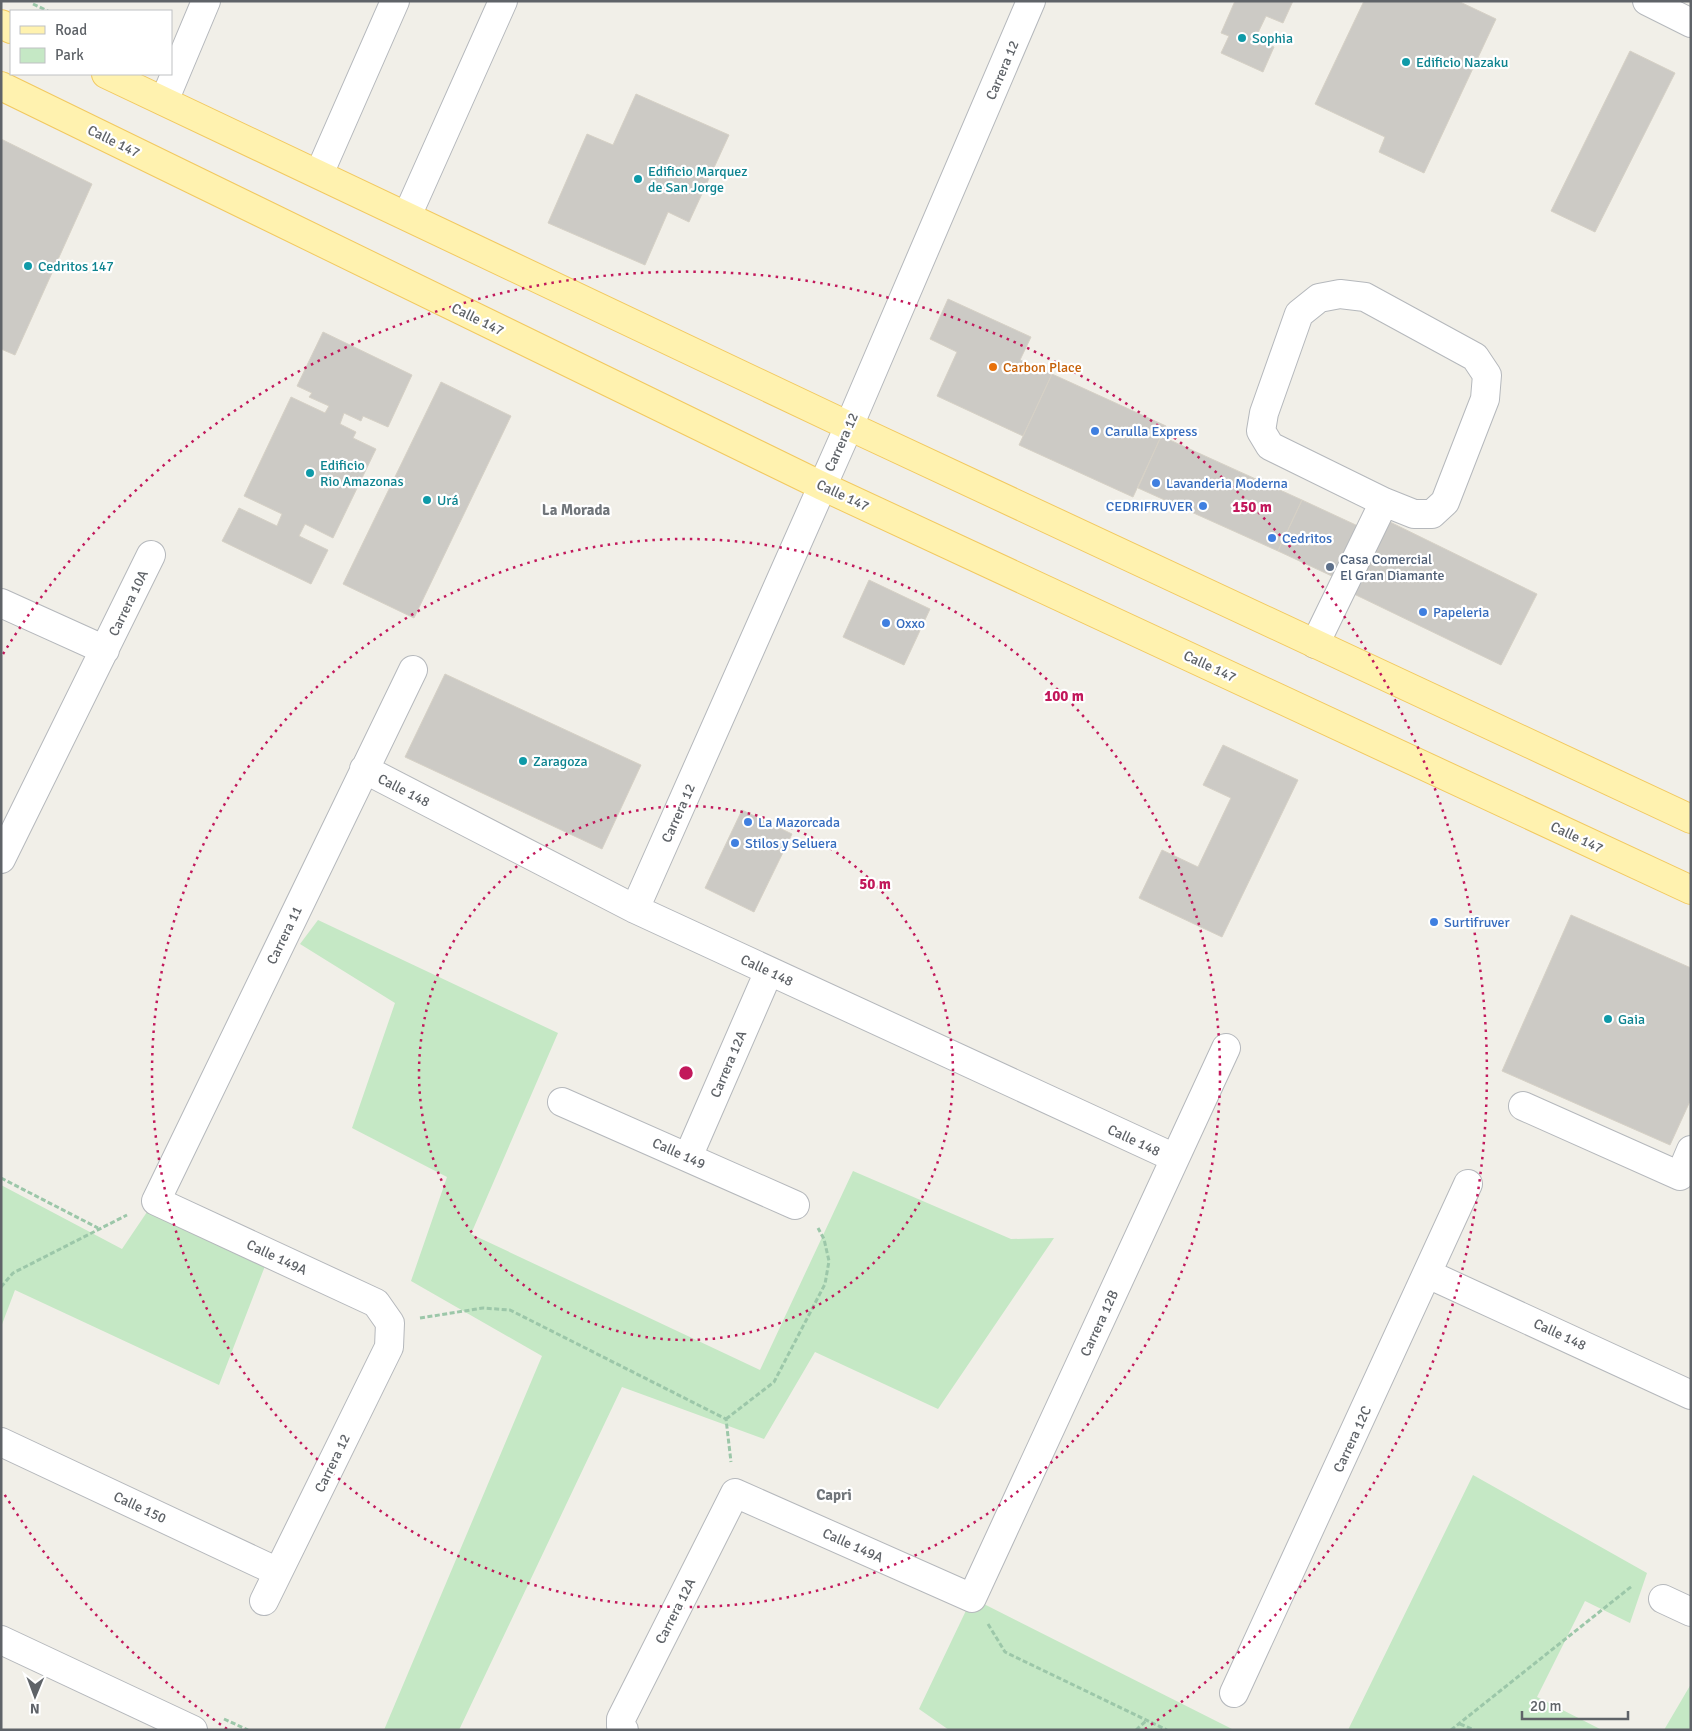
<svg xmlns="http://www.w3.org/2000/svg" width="1692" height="1731" font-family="Signika,sans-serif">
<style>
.green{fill:#c5e8c5}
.building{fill:#cccac5;stroke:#d6d1c6}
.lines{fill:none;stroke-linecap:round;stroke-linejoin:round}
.minor-casing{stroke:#b5b8bc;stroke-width:30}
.major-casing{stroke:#f2c960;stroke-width:30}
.path{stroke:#9cc7a9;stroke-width:3;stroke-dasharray:5 2.5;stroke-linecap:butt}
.minor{stroke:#fff;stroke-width:28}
.major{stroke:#fff2af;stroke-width:28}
.ring{fill:none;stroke:#c2185b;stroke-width:2.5;stroke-dasharray:2.5 5}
.culture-dot{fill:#0f9aa8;stroke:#fff;stroke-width:2}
.food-dot{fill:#e8710a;stroke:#fff;stroke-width:2}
.shop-dot{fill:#3f7fe0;stroke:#fff;stroke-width:2}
.service-dot{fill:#5c6f8a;stroke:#fff;stroke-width:2}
.labels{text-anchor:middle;stroke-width:4.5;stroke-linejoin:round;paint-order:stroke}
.culture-label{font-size:14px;fill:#0d838f;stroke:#fff;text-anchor:start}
.street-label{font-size:14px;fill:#5f6368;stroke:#fff}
.food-label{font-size:14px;fill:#c56008;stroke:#fff;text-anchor:start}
.shop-label{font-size:14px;fill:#366cbe;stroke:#fff;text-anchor:start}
.service-label{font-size:14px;fill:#4e5e75;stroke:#fff;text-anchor:start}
.neighbourhood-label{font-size:15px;font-weight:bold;fill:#70757a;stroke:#fff}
.centre{fill:#c2185b;stroke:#fff;stroke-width:2.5}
.ring-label{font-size:15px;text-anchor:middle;font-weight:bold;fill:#c2185b;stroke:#fff;stroke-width:4.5;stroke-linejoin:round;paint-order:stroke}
</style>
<rect width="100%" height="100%" fill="#f1efe8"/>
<path class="green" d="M318,920L558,1033L471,1234L760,1370L853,1171L1011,1239L1054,1238L938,1409L815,1352L764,1439L622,1387L459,1730H384L542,1356L411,1281L447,1177L352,1128L395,1003L300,944Z
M1,1185L122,1249L147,1212L265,1266L219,1385L15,1290L1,1327Z
M1473,1475L1647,1573L1630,1623L1585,1601L1537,1697L1602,1730H1348Z
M972,1598L1234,1730H949L919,1709Z
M1691,1684V1730H1664Z"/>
<path class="building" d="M1235,1H1293L1283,23L1266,16L1255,39L1274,47L1263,72L1221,53L1229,36L1221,33Z
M1364,1H1458L1496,19L1424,173L1379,152L1385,137L1315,104Z
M1630,51L1675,73L1595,232L1551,211Z
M636,94L729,135L689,222L668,212L645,265L548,223L587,134L613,145Z
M1,139L92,184L15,355L1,349Z
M948,299L1031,337L1020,360L1052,374L1023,436L937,396L957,352L930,339Z
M323,332L412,375L388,427L363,416L361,421L344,413L340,424L356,432L353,438L376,449L333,538L305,524L299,536L328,550L311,584L222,541L239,508L277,526L282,514L244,496L291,397L325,413L329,406L309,397L312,393L297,386Z
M1052,374L1166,426L1133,497L1019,445Z
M441,382L511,416L414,618L343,584Z
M1161,436L1302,500L1278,551L1138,488Z
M1302,500L1358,526L1334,577L1278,551Z
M1390,522L1537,594L1501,665L1354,594Z
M869,580L930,609L904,665L843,637Z
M445,674L641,765L602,849L405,757Z
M1223,745L1298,780L1222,937L1139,898L1162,850L1198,867L1231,798L1203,785Z
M742,810L792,834L754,912L705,888Z
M1571,915L1691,968V1099L1670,1145L1502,1071Z"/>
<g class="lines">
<g class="minor-casing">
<path id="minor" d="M1647,1L1691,23
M164,101L206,1
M319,174L395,1
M407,216L503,1
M1340,294L1365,297L1475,357L1487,375L1485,399L1445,502L1432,514H1414L1384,502L1270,446L1261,431L1264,413L1299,314L1319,298Z
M1,603L105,650
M1315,644L1384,502
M364,769L635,909L1175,1158
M1,859L151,555
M635,909L849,426L1031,1
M562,1102L795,1205
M1523,1106L1680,1176L1691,1150
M688,1157L769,971
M1428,1274L1691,1395
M1,1442L278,1572
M1663,1599L1691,1612
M264,1601L389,1347L390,1323L376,1303L156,1201L413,670
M1,1640L193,1730
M1234,1693L1468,1184
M624,1730L621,1726V1719L735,1493L972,1598L1226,1048"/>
</g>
<g class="major-casing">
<path id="major" d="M1,24L11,29
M106,74L849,426L1691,819
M1,86L822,486L1691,890"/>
</g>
<path class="path" d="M33,4L48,11
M1,1178L98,1228
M1,1287L13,1273L127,1215
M420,1318L483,1308L510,1310L726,1419L731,1462
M726,1419L774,1382L825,1284L829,1261L824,1239L818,1228
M988,1624L1005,1652L1167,1730
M224,1719L248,1730
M1460,1724L1474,1730
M1136,1730L1147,1720
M1451,1730L1632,1586"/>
<use href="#minor" class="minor"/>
<use href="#major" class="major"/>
</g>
<g class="ring">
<circle cx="686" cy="1073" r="267"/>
<circle cx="686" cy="1073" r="534"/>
<path d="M227 1729A801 801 0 0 1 3 1492M3 654A801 801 0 1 1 1145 1729"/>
</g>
<g class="culture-dot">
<circle cx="1242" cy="38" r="5"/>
<circle cx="1406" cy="62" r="5"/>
<circle cx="638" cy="179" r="5"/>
<circle cx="28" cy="266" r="5"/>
<circle cx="310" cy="473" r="5"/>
<circle cx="427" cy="500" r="5"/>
<circle cx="523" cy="761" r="5"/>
<circle cx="1608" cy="1019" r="5"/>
</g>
<circle class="food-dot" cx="993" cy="367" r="5"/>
<g class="shop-dot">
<circle cx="1095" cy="431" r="5"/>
<circle cx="1156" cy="483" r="5"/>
<circle cx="1203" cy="506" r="5"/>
<circle cx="1272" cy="538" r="5"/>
<circle cx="1423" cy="612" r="5"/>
<circle cx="886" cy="623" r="5"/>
<circle cx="748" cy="822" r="5"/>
<circle cx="735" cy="843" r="5"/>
<circle cx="1434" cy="922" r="5"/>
</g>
<circle class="service-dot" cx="1330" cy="567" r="5"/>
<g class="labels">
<g class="culture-label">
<text x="1252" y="43">Sophia</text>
<text x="1416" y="67">Edificio Nazaku</text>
<text x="648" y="176">Edificio Marquez<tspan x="648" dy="16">de San Jorge</tspan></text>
<text x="38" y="271">Cedritos 147</text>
<text x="320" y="470">Edificio<tspan x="320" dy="16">Rio Amazonas</tspan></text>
<text x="437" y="505">Urá</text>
<text x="533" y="766">Zaragoza</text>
<text x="1618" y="1024">Gaia</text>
</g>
<g class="street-label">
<text transform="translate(1002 70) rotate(-67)" y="5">Carrera 12</text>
<text transform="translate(114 141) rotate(26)" y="5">Calle 147</text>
<text transform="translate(478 319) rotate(26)" y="5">Calle 147</text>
<text transform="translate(841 442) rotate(-66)" y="5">Carrera 12</text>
<text transform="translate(843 495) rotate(25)" y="5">Calle 147</text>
<text transform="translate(128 603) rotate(-64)" y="5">Carrera 10A</text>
<text transform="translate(1210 666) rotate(25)" y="5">Calle 147</text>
<text transform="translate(404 790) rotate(27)" y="5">Calle 148</text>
<text transform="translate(678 813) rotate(-66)" y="5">Carrera 12</text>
<text transform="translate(1577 837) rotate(25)" y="5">Calle 147</text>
<text transform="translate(284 935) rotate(-64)" y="5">Carrera 11</text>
<text transform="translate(767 970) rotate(25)" y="5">Calle 148</text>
<text transform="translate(728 1064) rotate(-67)" y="5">Carrera 12A</text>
<text transform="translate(1134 1140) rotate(25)" y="5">Calle 148</text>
<text transform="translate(679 1153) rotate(24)" y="5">Calle 149</text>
<text transform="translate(277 1257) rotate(25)" y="5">Calle 149A</text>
<text transform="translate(1099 1323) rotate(-65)" y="5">Carrera 12B</text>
<text transform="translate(1560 1334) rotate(25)" y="5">Calle 148</text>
<text transform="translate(1352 1439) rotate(-65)" y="5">Carrera 12C</text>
<text transform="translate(332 1463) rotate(-64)" y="5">Carrera 12</text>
<text transform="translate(140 1507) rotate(25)" y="5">Calle 150</text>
<text transform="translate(853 1545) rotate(24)" y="5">Calle 149A</text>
<text transform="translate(675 1611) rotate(-63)" y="5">Carrera 12A</text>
</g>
<g class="food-label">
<text x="1003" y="372">Carbon Place</text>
</g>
<g class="shop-label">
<text x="1105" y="436">Carulla Express</text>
<text x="1166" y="488">Lavanderia Moderna</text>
<text x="1193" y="511" text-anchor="end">CEDRIFRUVER</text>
<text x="1282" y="543">Cedritos</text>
<text x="1433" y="617">Papeleria</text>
<text x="896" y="628">Oxxo</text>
<text x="758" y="827">La Mazorcada</text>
<text x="745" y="848">Stilos y Seluera</text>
<text x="1444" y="927">Surtifruver</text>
</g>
<g class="service-label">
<text x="1340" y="564">Casa Comercial<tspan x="1340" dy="16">El Gran Diamante</tspan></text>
</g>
<g class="neighbourhood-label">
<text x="576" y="515">La Morada</text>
<text x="834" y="1500">Capri</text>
</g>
</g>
<circle cx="686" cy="1073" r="8" class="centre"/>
<g class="ring-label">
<text x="1252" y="512">150 m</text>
<text x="1064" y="701">100 m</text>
<text x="875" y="889">50 m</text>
</g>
<rect width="1692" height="1731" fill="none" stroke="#5f6368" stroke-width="5"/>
<rect x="10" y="10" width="162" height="65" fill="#ffffff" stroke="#bfc1c3"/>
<rect x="20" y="26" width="25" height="8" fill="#fff2af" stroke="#bfc1c3"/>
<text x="55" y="35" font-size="15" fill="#5f6368">Road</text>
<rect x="20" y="48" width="25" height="15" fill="#c5e8c5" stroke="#bfc1c3"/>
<text x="55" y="60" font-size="15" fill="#5f6368">Park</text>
<g transform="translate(35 1696) rotate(181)" stroke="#ffffff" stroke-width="4" paint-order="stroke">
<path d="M0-4L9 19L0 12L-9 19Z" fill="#5f6368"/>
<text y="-8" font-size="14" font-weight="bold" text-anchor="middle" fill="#5f6368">N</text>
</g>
<path d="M1522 1711v8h106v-8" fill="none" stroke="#5f6368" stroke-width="2.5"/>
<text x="1530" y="1711" font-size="15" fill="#5f6368" stroke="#ffffff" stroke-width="4" paint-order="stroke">20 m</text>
</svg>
